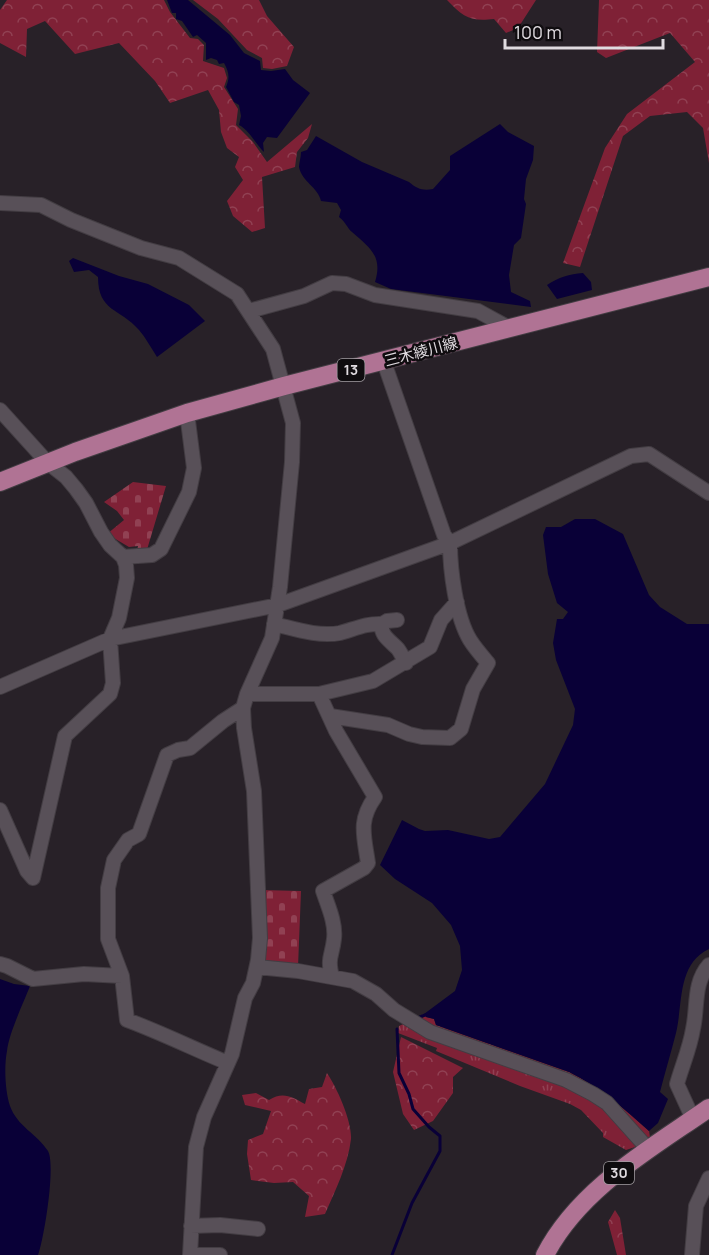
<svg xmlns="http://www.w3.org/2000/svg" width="709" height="1255" font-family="Manrope,'Noto Sans JP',sans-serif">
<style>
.grass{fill:url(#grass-tufts)}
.forest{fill:url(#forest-crowns)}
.cemetery{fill:url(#cemetery-stones)}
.water{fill:#090037}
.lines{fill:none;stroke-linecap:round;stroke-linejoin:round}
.stream{stroke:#090037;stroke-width:3}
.minor-casing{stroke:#433d43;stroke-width:16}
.major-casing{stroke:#433d43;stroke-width:20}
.minor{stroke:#585058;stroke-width:14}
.major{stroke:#b07394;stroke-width:18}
.labels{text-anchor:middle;stroke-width:5;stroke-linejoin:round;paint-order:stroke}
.shield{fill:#0f0c0f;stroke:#a19da1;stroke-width:1.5}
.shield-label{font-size:14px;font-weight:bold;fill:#e0dbe0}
.street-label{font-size:15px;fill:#e0dbe0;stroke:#0f0c0f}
</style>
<defs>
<pattern id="grass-tufts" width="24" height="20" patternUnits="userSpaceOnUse" patternTransform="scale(1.5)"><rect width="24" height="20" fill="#7f2136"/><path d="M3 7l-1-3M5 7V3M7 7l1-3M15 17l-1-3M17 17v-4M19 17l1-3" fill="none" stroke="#914153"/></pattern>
<pattern id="forest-crowns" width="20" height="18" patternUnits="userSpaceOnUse" patternTransform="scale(1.5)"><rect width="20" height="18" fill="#7f2136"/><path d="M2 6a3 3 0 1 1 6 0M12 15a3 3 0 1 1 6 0" fill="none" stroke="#914153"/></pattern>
<pattern id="cemetery-stones" width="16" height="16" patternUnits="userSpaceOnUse" patternTransform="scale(1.5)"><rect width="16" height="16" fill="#7f2136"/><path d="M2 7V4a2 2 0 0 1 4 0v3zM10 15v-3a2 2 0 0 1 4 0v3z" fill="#914153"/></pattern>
</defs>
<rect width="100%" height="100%" fill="#282128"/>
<path class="grass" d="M424,1014L426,1017L434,1019L436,1025L569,1072C600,1087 624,1109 649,1131L650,1137L635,1147L626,1150L603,1137V1133L581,1110L570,1104L520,1086L436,1051L437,1048L398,1033L399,1026Z"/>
<path class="forest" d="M7,0H164L170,12L190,38L198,39L204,45L203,61L224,68L227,78L224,87L238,109L236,125L253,142L267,162L312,124L308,138L297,152L295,167L262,177L265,228L252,232L233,216L227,201L243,180L235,167L239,157L227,148L221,132L219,110L208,90L170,103L155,81L119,43L75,54L45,21L27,29L26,57L0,43V10Z
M193,0H259L267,16L294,47L287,66L272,69L263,68L262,58L247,50L218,19Z
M447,0H536L518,28L506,33L494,19C471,22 463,17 447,0Z
M599,0H709V163L703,128L687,112L650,116L623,136L580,267L563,263L605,148L627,114L695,62L670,33L606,58L597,52Z
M401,1037L463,1068L453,1077V1093L433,1121L414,1130L403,1114L393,1072Z
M327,1073C337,1088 352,1121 351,1139C348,1165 335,1191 325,1214L305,1217L309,1196L293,1182L274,1183L251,1180L247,1154L248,1140L263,1134L271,1111L245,1105L242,1095L256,1093L269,1100C283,1091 292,1097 305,1104L309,1089L322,1087Z
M615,1210L620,1218L626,1255H617L608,1222Z"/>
<path class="cemetery" d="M133,482L166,486L146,553L137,551L138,546L129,547L107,534L124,520L117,511L104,502Z
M261,890L301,891L298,967L263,961Z"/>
<path class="water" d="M167,0H188L230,35L244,53L260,61L261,70L271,71L285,69L293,80L310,93L277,138L267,137L263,143L264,152C255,143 250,131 239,125L241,116L239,105L234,102L226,87C230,78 229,72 224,63L219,64L217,60L211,58L206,60V43L197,35L193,37L182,21L176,19V13H172Z
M500,124L508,132L534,146L533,160L526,179L524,199L526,204L521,238L514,245L509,275L511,292L530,301L531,307L391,289L375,282C383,256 370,248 352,232C347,228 346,222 339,217L341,210L337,203L321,201C318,187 302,182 299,167C299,163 301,157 301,152L307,150L316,136L362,162L409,182C417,189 423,191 433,189L450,170V156Z
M73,258L119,276L148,284L189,305L205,321L157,357C151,348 146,338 139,330C120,308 98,312 98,277L89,270L74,272L69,261Z
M583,273L591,282L592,290L557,299L547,285C559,277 569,274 583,273Z
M575,519H595L623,534L649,595L660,607L687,624H709V949C677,964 683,1004 676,1033C671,1053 665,1072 660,1092L668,1099L658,1123L649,1131C624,1109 600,1087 569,1072L436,1025L434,1019L426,1017L424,1014L455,991L462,970L460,946L451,925L432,903L395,879L380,865L402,820L419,829L425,831L448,830L489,839L500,837L545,784L573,725L575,709L556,660L553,643L557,619H563L568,612L557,603L548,574L543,535L546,527H561Z
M0,979L14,984L30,986C23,1004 9,1033 7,1051C4,1066 5,1091 10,1106C17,1126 37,1134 48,1151C56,1165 44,1239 38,1255H0Z"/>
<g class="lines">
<path class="stream" d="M415,1019L425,1015
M392,1255L412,1203L440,1151V1136L429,1127L413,1109L409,1094L399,1073L397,1029"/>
<g class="minor-casing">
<path id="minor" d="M0,203L41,205L71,220L141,248L179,258L237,294L273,349L293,423L292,462L280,587L272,638L247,694L243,708L244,728L254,791L260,938L258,960L253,983L245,998L232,1054L204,1117L196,1147L190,1255
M249,311L304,296L332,283L346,284L375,295L478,311L511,329
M384,362L444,535L450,543L631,456L649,454L709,493
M0,410L47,462L66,477L76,489L86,503L101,532L110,545L123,557L126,565L127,578L119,618L110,639L113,683L110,694L65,736L33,878
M123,557L152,555L161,549L189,492L194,468L187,413
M397,620L387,621L382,624C380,636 391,641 398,649C401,653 403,658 406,663
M274,624C295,629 318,637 340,633C355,629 366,623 382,624
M0,687L110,639L278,605L450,543C450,570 456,617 470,640C475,648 482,656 488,663L473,689L461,729L450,738L422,737L409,734L388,725L330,716
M247,694H319L373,681L430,647L441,620L457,602
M319,694L336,731L375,797C358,821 364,835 368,863L364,868L323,891C328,906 336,923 334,939C332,957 327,957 332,977
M0,810L27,871L33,878
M0,964L7,966L33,979L84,974L122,976
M257,967L298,971L353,981L376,994L394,1010L430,1032L566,1080L593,1094L607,1103L649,1150
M228,1063C194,1049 162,1033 127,1020L122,976L108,939V888L114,860L128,840L139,834L167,755L178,750L190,748L223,721L243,708
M693,1119L677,1084C682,1066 690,1048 693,1029C698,1007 693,983 709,965
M191,1226L220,1225L258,1229
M190,1255H220
M692,1255L696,1206L709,1178"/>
</g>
<g class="major-casing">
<path id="major" d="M0,482L75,452L187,413L284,386L709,277
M545,1255C579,1189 650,1149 709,1108"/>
</g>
<use href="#minor" class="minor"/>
<use href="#major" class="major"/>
</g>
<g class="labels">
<g class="shield">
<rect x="337.5" y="359" width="27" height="22" rx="4.5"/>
<rect x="604" y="1162" width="30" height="22" rx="4.5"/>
</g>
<g class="shield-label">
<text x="351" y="375">13</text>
<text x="619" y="1178">30</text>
</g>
<g class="street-label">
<text transform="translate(421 352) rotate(-15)" y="5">三木綾川線</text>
</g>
</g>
<path d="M505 39v9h158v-9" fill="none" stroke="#e0dbe0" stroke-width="3"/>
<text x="514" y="39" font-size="18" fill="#e0dbe0" stroke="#0f0c0f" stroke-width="4.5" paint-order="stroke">100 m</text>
</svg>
